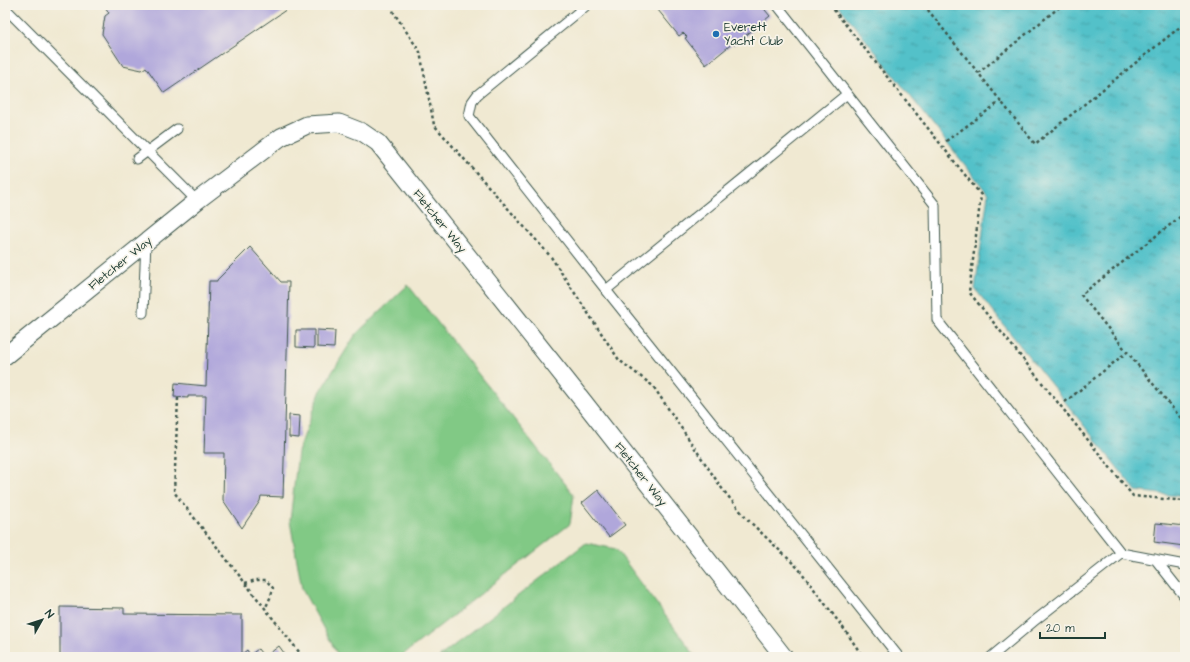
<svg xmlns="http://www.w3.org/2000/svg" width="1190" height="662" font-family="'Architects Daughter',sans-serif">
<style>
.green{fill:#81c985;stroke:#50835c}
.water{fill:url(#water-ripples);stroke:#397f7e}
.building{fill:#b0a7db}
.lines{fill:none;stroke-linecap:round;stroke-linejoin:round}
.lane-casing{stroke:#3e574c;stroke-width:11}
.street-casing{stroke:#3e574c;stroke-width:19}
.path{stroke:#3e574c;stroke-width:2.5;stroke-dasharray:3 3;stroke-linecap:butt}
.lane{stroke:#fff;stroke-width:9}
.street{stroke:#fff;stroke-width:17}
.poi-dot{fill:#1f6fb2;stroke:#f7f3e8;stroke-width:1.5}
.labels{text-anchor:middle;stroke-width:3.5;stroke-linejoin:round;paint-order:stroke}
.poi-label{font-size:12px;fill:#1f3d34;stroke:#f7f3e8;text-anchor:start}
.street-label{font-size:12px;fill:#1f3d34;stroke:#f7f3e8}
</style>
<defs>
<pattern id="water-ripples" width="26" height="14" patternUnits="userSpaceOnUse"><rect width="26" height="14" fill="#53c1c9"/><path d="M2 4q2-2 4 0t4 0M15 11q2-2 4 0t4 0" fill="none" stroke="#449ea4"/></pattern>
</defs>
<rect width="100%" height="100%" fill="#f7f3e8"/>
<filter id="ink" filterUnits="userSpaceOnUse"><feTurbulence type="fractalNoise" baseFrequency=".025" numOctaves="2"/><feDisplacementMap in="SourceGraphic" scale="8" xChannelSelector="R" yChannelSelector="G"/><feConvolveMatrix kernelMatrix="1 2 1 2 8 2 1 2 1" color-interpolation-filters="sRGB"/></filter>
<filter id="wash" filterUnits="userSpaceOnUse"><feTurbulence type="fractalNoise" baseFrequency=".012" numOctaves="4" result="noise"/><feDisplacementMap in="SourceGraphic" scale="16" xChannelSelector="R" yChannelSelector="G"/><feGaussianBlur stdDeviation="0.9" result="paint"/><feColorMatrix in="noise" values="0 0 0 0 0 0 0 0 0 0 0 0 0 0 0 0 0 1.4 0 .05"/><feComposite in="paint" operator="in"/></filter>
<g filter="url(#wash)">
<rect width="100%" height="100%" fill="#f0e9d2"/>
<path class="green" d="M408,285L574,495L570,524L400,657H339L302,589L290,521L298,452L321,390L356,334Z
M586,543L616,549L696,657H439Z"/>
<path class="water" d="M838,5H1185V497L1136,491L975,289L988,194Z"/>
<g id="blocks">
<path class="building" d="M104,5H293L164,93L146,67L142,70L123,66L102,34L105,16L109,13Z
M665,5H761L770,16L734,45L733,43L706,65L685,38L687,37L683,33L679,36L658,10Z
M250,247L281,282H289L283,497L261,496L260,501L242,528L223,500L224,453H204L206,396H188V398L174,397L175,383L206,386L209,281H217V280Z
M296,330H314V348L296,347Z
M317,330L335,331L334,348L317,347Z
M289,415L300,416L299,438L289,437Z
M598,490L625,525L609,537L582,503Z
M1156,523L1185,526L1184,546L1154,542Z
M60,607L124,608V614L242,615V654L247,650L250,655L258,649L264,657H60Z
M279,646L287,657H265Z"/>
</g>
</g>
<g filter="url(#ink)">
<use href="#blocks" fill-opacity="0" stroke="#3e574c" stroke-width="1"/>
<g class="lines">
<g class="lane-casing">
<path id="lane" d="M587,5L477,95L472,102L469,116L606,290L899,657
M777,5L935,205L937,320L1121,553L1185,565
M5,8L196,200H198
M137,159L177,129
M606,290L847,94
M143,313L146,242
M1155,559L1185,597
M991,657L1033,622L1121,553"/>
</g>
<g class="street-casing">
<path id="street" d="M5,356L198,200L281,137L307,125L339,123L362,132L378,143L583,401L784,657"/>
</g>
<path class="path" d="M391,5L394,13L420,52L434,125L551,257L619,360L653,386L723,490L746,518L799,569L847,633L863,657
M830,5L981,195L969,292L1133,496L1185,501
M924,5L1035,144L1185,23
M978,73L1062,5
M946,141L1001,101
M1185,213L1081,295L1184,422L1185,421
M178,398L174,492L303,657
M1065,402L1127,352
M245,583L257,580H266L273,588L271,596L265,609"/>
<use href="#lane" class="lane"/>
<use href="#street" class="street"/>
</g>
</g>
<circle class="poi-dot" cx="716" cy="34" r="4"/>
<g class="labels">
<g class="poi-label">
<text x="724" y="31">Everett<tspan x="724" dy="14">Yacht Club</tspan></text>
</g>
<g class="street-label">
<text transform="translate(440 221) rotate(51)" y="4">Fletcher Way</text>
<text transform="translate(120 263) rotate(-39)" y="4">Fletcher Way</text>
<text transform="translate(641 474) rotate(52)" y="4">Fletcher Way</text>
</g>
</g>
<rect width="1190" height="662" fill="none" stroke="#f7f3e8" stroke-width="20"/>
<g transform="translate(42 620) rotate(51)" stroke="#f7f3e8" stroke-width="3" paint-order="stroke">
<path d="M0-3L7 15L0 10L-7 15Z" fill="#1f3d34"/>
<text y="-6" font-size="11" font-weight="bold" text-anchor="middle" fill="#1f3d34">N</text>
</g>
<path d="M1040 632v6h65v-6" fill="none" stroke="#1f3d34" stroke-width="2"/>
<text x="1046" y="632" font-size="12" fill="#1f3d34" stroke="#f7f3e8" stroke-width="3" paint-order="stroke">20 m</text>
</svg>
